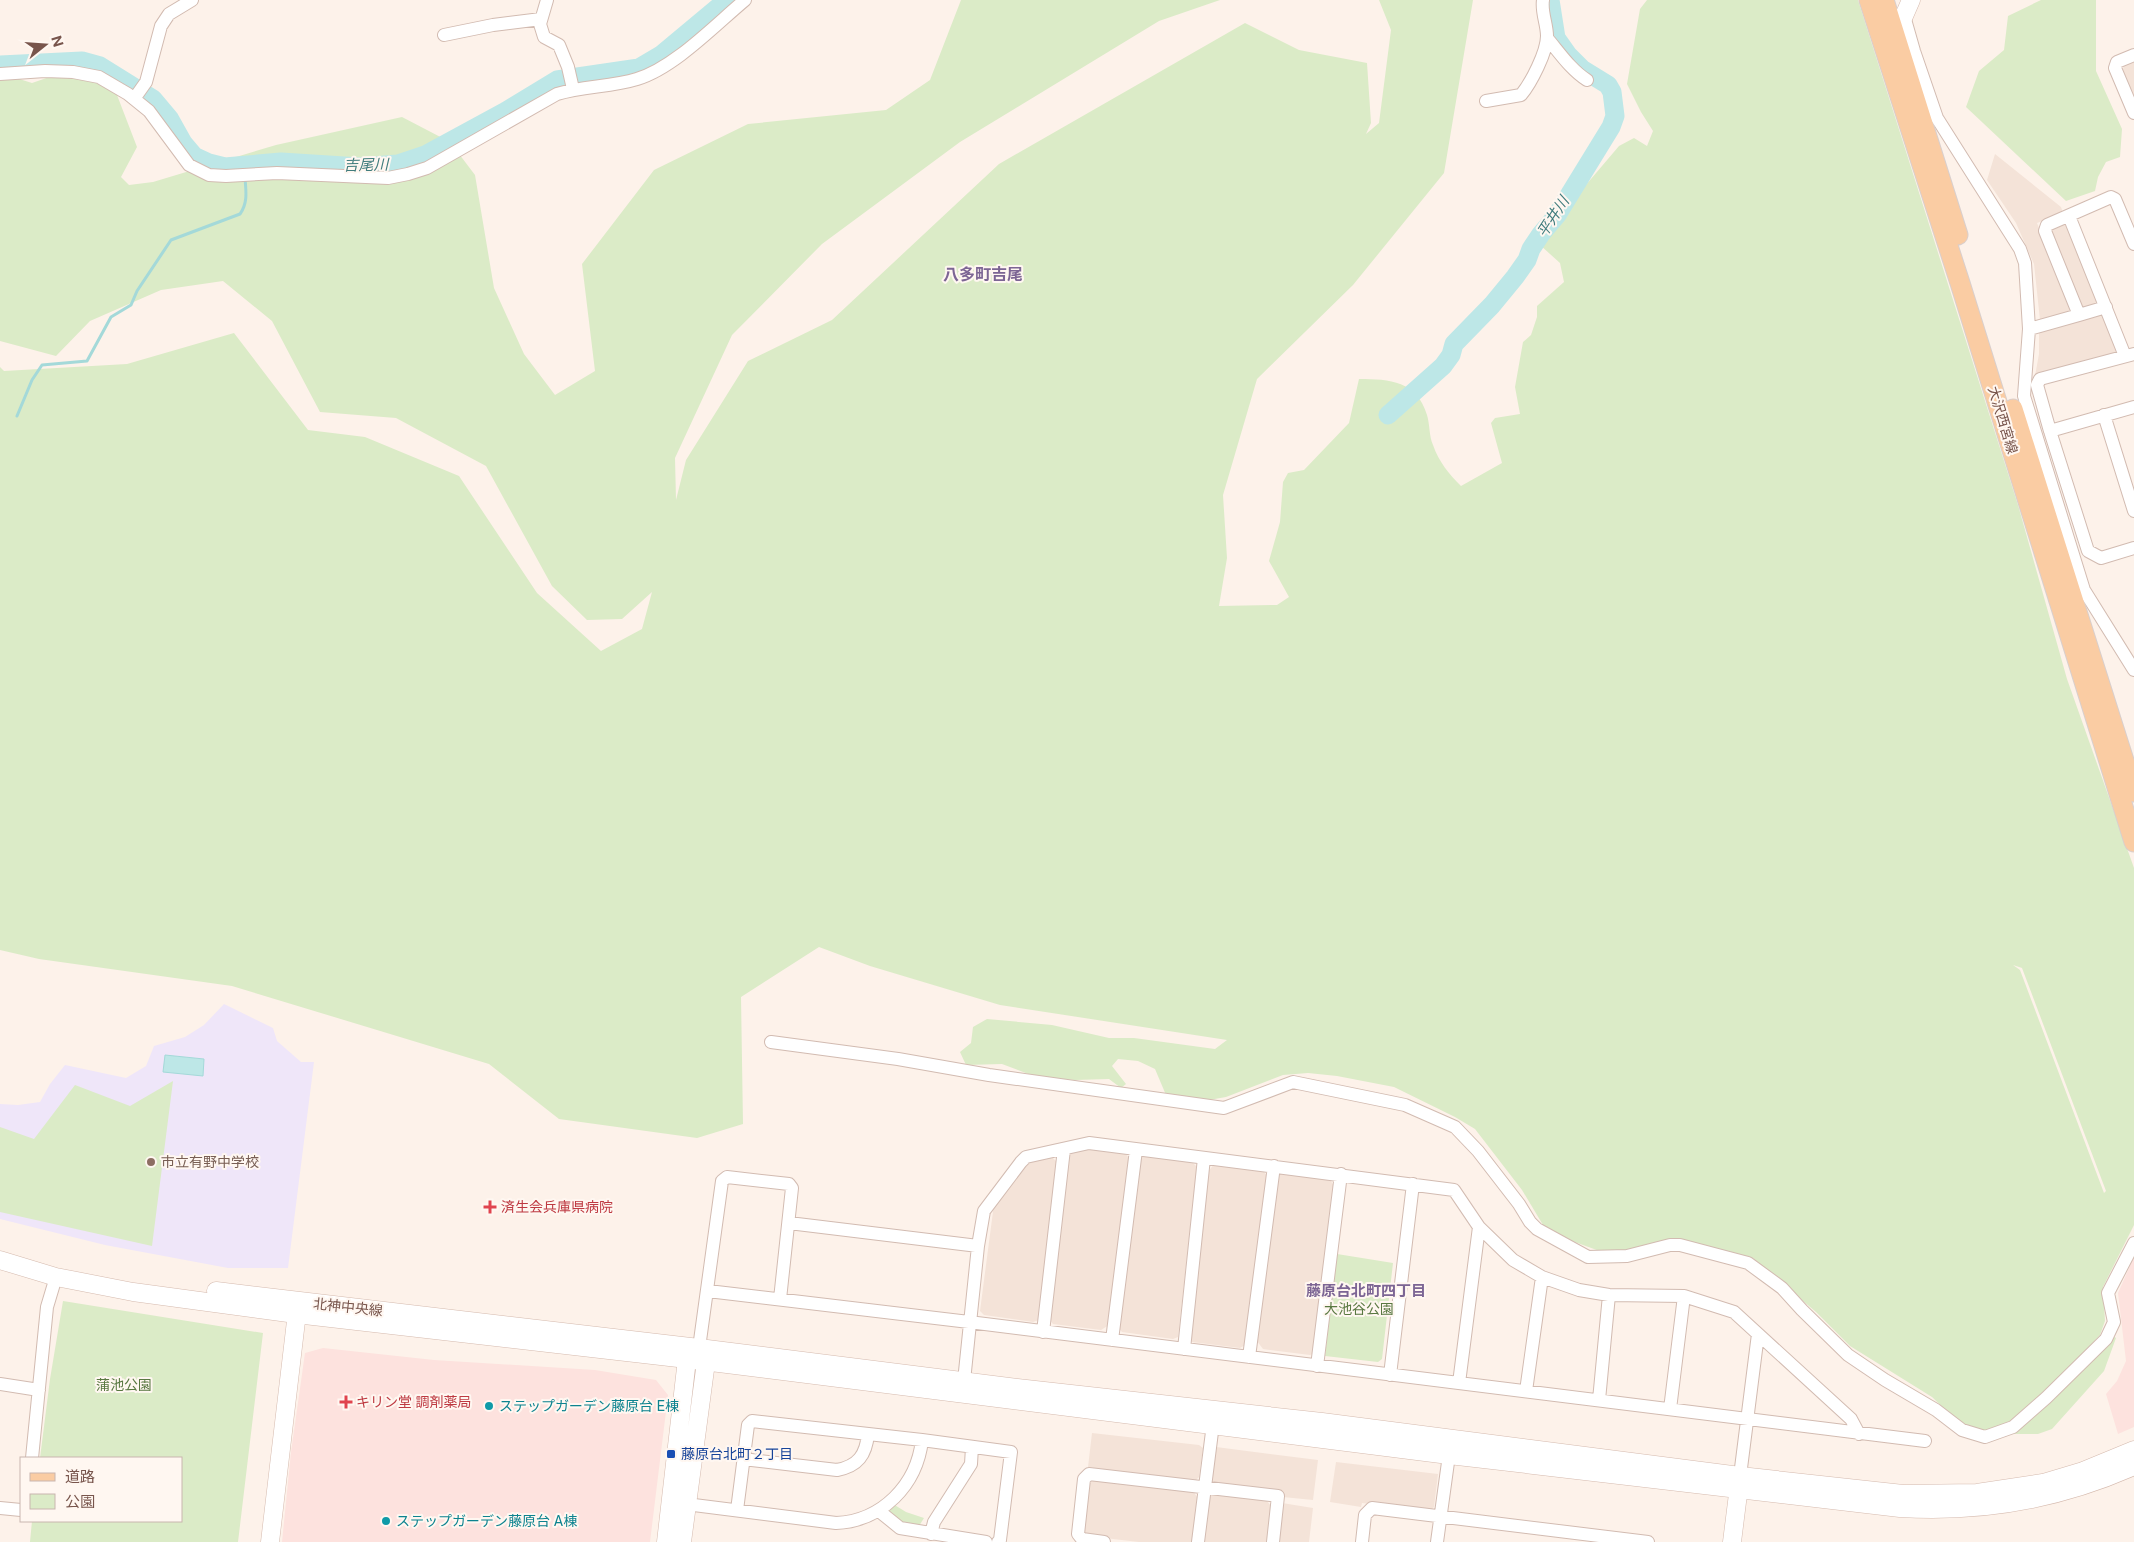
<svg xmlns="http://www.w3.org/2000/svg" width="2134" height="1542" font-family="'Public Sans','Noto Sans JP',sans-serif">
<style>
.residential{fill:#f4e3d8}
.commercial{fill:#fde2de}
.education{fill:#efe6f9}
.green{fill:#dbebc7;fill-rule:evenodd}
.water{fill:#bde7e7;stroke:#a4d9d9}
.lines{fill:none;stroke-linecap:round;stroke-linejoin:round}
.stream{stroke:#a4d9d9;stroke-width:3}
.river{stroke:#bde7e7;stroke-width:19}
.street-casing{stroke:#d2bbb1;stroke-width:14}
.secondary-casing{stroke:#d5baae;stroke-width:19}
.primary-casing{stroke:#d9cfcd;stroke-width:21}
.street{stroke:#fff;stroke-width:12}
.secondary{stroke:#fff;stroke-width:18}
.primary{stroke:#facca3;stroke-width:19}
.education-dot{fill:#8d6e63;stroke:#fff7f1;stroke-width:2}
.health-dot{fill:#e0444e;stroke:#fff7f1;stroke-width:2}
.culture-dot{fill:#0f9aa8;stroke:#fff7f1;stroke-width:2}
.transit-dot{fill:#1a4fb4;stroke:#fff7f1;stroke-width:2}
.labels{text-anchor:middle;stroke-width:4;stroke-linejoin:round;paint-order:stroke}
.street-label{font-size:14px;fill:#78554c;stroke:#fff7f1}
.education-label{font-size:14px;fill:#785e54;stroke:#fff7f1;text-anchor:start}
.health-label{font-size:14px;fill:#be3a42;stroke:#fff7f1;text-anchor:start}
.park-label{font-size:14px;fill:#597841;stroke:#fff7f1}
.culture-label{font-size:14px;fill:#0d838f;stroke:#fff7f1;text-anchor:start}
.transit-label{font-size:14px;fill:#164399;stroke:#fff7f1;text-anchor:start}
.water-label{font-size:15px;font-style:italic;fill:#407c7d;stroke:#fff7f1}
.neighbourhood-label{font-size:15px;font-weight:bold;fill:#7c6594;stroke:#fff7f1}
.quarter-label{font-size:16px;font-weight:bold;fill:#7c6594;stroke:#fff7f1}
</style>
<rect width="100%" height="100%" fill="#fdf2ea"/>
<path class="residential" d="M2134,59V97L2123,70L2124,63Z
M1995,154L2061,207L2063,213L2037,223L2071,307L2067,314L2040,320L2034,264L2016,223L1987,180Z
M2061,223L2067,226L2098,299L2096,306L2085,309L2079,306L2050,233L2052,226Z
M2099,314L2105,318L2118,348L2116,355L2035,376L2039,354V330Z
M1085,1148L1124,1152L1129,1158L1109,1325L1101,1330L1053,1324L1049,1319L1067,1157L1072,1151Z
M1143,1155L1191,1161L1197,1167L1178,1337L1173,1339L1122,1332L1117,1326L1139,1159Z
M1052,1157L1058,1163L1039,1320L1033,1322L984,1315L980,1311L994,1204L1029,1162Z
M1215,1163L1261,1168L1267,1176L1247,1344L1240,1348L1192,1342L1189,1335L1207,1173Z
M1281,1171L1329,1178L1334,1186L1315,1353L1310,1355L1263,1349L1257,1341L1276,1175Z
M1092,1433L1199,1445L1203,1448L1199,1477L1194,1482L1088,1467Z
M1216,1447L1318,1460L1313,1500L1283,1497L1218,1485L1211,1479Z
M1336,1462L1438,1474L1434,1507L1430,1511L1362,1503L1361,1507L1330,1502Z
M1093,1479L1193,1491L1197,1497L1192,1542H1139L1087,1536L1083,1530L1088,1483Z
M1214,1493L1266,1500L1272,1507L1268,1542H1203L1208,1498Z
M1282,1503L1313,1508L1309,1542H1277Z"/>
<path class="commercial" d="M2134,1257V1427L2118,1434L2106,1394L2117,1381L2126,1361L2118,1293Z
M323,1348L434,1360L595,1370L656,1380L668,1395L650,1542H282L291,1452L305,1353Z"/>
<path class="education" d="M224,1004L273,1028L277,1041L301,1062H314L288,1268H228L105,1245L0,1219V1104L18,1105L40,1102L50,1084L65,1065L126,1078L146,1066L154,1046L185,1037L204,1025Z"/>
<path class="green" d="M961,0H1220L1159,21L960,142L822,244L732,335L675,458L676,500L686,460L748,361L832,320L999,164L1245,23L1299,50L1367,63L1371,123L1366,134L1379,123L1391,30L1379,0H1473L1444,173L1353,285L1257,379L1223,495L1227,558L1219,606L1277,605L1289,597L1269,561L1280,522L1283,482L1288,473L1304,470L1349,423L1359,379C1390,379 1417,381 1427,415C1430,425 1429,436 1433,445C1439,462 1449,474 1461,486L1502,463L1491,423L1495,418L1520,414L1515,387L1523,342L1531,335L1537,317V306L1564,282L1560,263L1540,245L1585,186L1619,146L1634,138L1647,146L1653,131L1641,112L1627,84L1640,9L1647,0H1858L2018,505L2067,679L2134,868V1225L2103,1287L2105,1321L2100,1335L2055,1383L2010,1423L1985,1432L1962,1426L1932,1397L1850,1346L1816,1312L1753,1258L1720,1250L1605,1253L1561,1237L1543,1225L1522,1190L1475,1129L1455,1117L1394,1087L1337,1076L1308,1073L1283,1075L1226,1097L1209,1100L1166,1095L1155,1069L1138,1061L1118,1059L1112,1066L1126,1084L1121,1088L1109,1079L1075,1080L1036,1077L1002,1064L966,1065L960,1052L971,1043L973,1027L987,1019L1052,1025L1109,1038H1134L1215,1049L1227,1040L1000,1005L870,966L819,947L741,997L743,1124L697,1138L559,1119L489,1064L232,986L39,959L0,950V367L4,371L127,364L234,333L308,430L365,437L459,476L537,593L601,651L642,629L652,592L622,619L587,620L552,586L486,466L396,418L320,412L272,321L223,281L161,290L90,321L56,356L0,341V77H13L32,83L61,73L96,79L117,95L137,147L121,177L129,185L153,182L276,145L402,117L450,142L475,175L494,288L524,354L555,395L595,371L582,264L654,170L748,124L886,110L930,80ZM2013,965L2022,968L2106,1191L2104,1193L2020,970Z
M2041,0H2096V71L2122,129L2120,157L2106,162L2098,177L2095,191L2066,201L1966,107L1979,71L2004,50L2008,16Z
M173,1081L152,1246L0,1212V1127L34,1139L75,1085L130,1106Z
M1337,1254L1393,1263L1382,1359L1378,1362L1325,1356Z
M63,1301L263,1333L238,1542H30L32,1521H181V1458H40L50,1379Z
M2110,1334L2116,1338L2104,1371L2052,1429L2038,1434H2014L2022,1423Z
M893,1504L906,1512L924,1518L919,1526L904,1527L885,1516Z"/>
<path class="water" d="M165,1055L204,1059L203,1076L163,1072Z"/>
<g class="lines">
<path class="stream" d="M242,165L243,172
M17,416L32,380L42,365L87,361L111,317L131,305L137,291L171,240L240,214C248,203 246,191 245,178"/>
<path class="river" d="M0,65L82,61L100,66L153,99L169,118L183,143L194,156L209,163L225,167L281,162L360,167L398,164L425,155L506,111L557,80L639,68L661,55L727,0
M1388,415L1443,366L1451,355L1454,344L1492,305L1515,277L1527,260L1531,249L1541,234L1557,215L1611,127L1615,116L1612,92L1608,85L1582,69L1568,55L1556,38L1550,0"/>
<g class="street-casing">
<path id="street" d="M547,0L540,24L544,37L559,45L568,67L573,89
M1904,16L1914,51L1937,118L2020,249L2025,263L2029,329L2024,396L2084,590L2134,670
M444,35L493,25L541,19
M1547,38C1559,52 1571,70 1587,80
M2134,55L2117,62L2115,68L2134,113
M0,74L45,71L73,72L99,77L128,94L149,111L189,165L209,175L226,176L277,173L388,178L408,174L427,168L557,94C583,86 611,87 637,79C674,68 715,25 745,0
M134,99L146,82L161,26L169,14L192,0
M1486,101L1521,95C1531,83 1547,52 1547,36C1547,24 1541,12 1543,0
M2069,216L2125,356
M2106,307L2079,315L2045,231L2047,225L2111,197L2115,199L2134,244
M2029,329L2079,315
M2134,407L2050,431L2088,551L2101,558L2134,548
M2104,415L2134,511
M2050,431L2037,385L2040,379L2134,354
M771,1042L898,1059L989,1075L1224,1108L1293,1082L1405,1105L1455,1127L1478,1151L1519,1204L1530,1222L1537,1229L1588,1257L1627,1256L1670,1245H1680L1748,1263L1782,1288L1802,1310L1848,1355L1885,1380L1936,1410L1962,1430L1985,1437L2013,1427L2046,1398L2106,1339L2114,1322L2108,1293L2134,1243
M789,1223L978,1246
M708,1291L969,1322L1925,1441
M1043,1332L1064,1149
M1112,1340L1136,1150
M699,1348L722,1181L727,1177L789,1184L792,1188L780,1299
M1184,1349L1204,1158
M1249,1357L1274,1166
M1317,1366L1341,1174
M1390,1375L1413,1184
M964,1381L978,1246L984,1211L1021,1162L1026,1157L1089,1143L1454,1190L1479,1227L1513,1260L1542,1277L1579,1290L1609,1295L1684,1296L1734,1312L1851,1419L1859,1434
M1459,1383L1479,1227
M0,1384L39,1390
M1526,1391L1542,1277
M1599,1400L1609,1295
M1670,1409L1684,1296
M32,1458L47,1307L56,1277
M743,1459L837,1470C858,1466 866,1455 868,1434
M1740,1476L1758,1334
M686,1504L836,1523C882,1521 917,1485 922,1440
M0,1508L21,1510
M737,1510L748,1425L752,1421L922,1440L1011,1452L1000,1540L998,1542
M879,1511L900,1528L986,1542
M931,1534L934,1522L971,1464L972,1447
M1104,1542L1082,1539L1078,1534L1084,1479L1089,1474L1278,1496L1273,1542
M1198,1542L1213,1424
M1362,1542L1365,1515L1372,1508L1648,1542
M1437,1542L1449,1455"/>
</g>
<g class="secondary-casing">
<path id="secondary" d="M1894,32L1904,16L1911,0
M0,1260L56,1277L133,1292L296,1314L687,1359L1449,1455L1900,1508C1981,1513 2060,1499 2134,1466
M216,1291L699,1348L1017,1388L1322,1422L1740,1476L1903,1494L1977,1493L2043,1483L2083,1471L2134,1450
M270,1542L298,1304
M666,1542L687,1359L695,1352
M682,1542L706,1362L702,1353
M1732,1542L1740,1478"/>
</g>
<g class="primary-casing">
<path id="primary" d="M1869,0L1960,283L2134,842
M1884,0L1958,235
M2013,409L2134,792"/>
</g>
<use href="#street" class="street"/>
<use href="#secondary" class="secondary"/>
<use href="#primary" class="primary"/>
</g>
<circle class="education-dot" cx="151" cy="1162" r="5"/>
<g class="health-dot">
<path d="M487.5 1199.5h5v5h5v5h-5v5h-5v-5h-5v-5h5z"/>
<path d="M343.5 1394.5h5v5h5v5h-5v5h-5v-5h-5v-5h5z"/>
</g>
<g class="culture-dot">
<circle cx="489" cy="1406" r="5"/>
<circle cx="386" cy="1521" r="5"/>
</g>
<rect class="transit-dot" x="666" y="1449" width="10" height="10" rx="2.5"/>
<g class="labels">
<g class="street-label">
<text transform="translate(2003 420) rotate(73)" y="5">大沢西宮線</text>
<text transform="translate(348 1307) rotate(6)" y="5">北神中央線</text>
</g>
<g class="education-label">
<text x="161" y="1167">市立有野中学校</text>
</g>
<g class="health-label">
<text x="501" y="1212">済生会兵庫県病院</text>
<text x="356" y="1407">キリン堂 調剤薬局</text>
</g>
<g class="park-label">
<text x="1359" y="1314">大池谷公園</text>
<text x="124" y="1390">蒲池公園</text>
</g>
<g class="culture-label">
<text x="499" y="1411">ステップガーデン藤原台 E棟</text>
<text x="396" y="1526">ステップガーデン藤原台 A棟</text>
</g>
<g class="transit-label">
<text x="681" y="1459">藤原台北町２丁目</text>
</g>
<g class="water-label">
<text transform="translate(366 165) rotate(-1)" y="5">吉尾川</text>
<text transform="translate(1553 217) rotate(-57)" y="5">平井川</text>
</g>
<g class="neighbourhood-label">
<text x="1366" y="1296">藤原台北町四丁目</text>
</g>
<g class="quarter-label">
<text x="983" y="280">八多町吉尾</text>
</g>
</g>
<rect x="20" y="1457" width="162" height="65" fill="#fff7f1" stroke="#c9b6af"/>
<rect x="30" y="1473" width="25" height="8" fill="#facca3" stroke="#c9b6af"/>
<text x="65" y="1482" font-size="15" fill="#78554c">道路</text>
<rect x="30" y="1494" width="25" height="15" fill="#dbebc7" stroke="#c9b6af"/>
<text x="65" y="1507" font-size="15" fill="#78554c">公園</text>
<g transform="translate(45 45) rotate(73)" stroke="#fff7f1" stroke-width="4" paint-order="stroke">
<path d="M0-4L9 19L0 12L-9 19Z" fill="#78554c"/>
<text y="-8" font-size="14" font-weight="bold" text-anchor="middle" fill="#78554c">N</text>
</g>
</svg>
